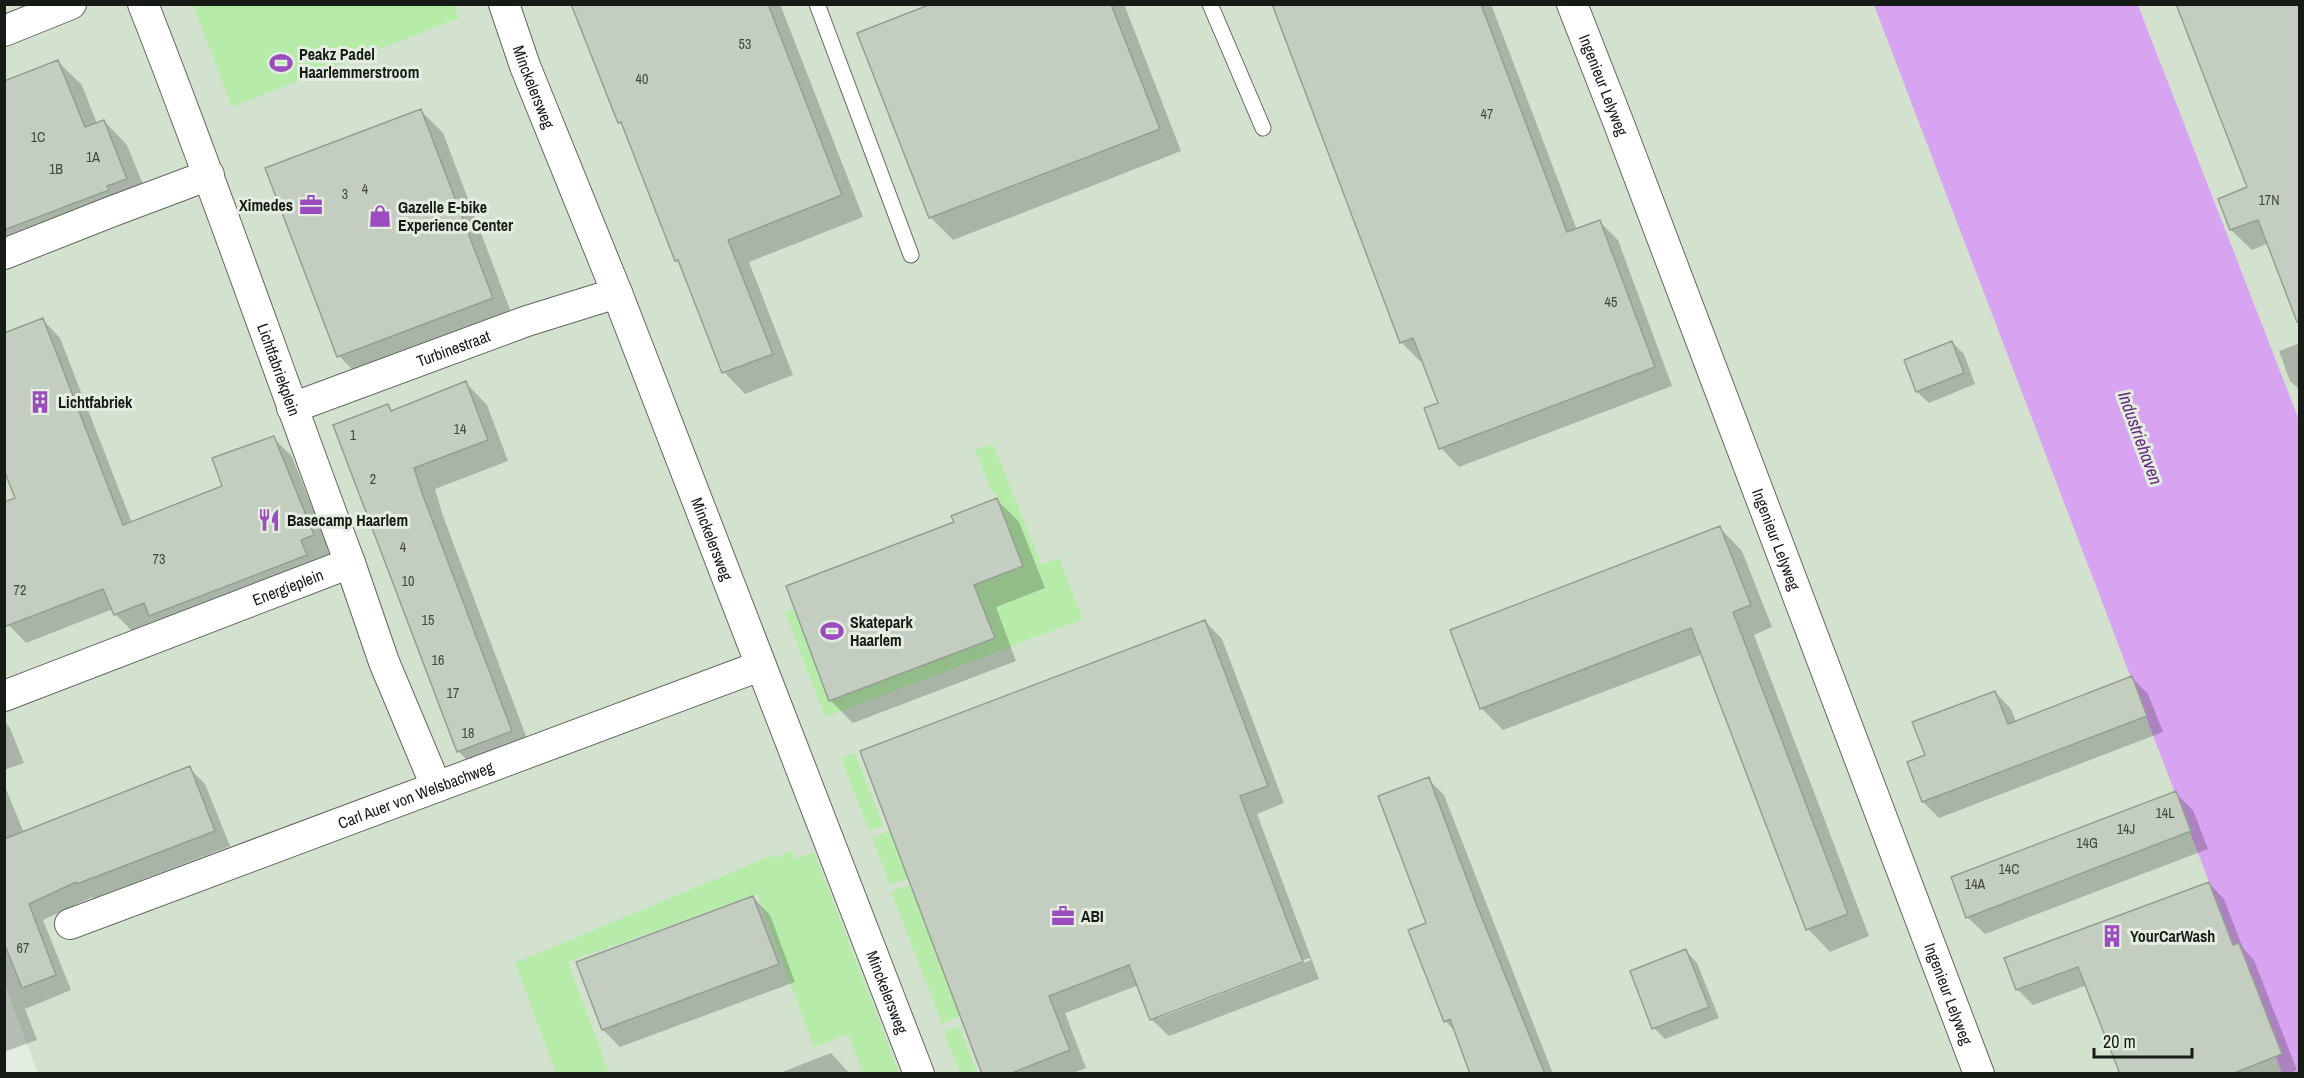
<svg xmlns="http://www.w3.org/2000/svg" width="2304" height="1078" font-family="'Archivo Narrow',sans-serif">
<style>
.built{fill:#d3e2cf}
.green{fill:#b7ebaa}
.water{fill:#d8a4f1}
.shadow{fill:#0003;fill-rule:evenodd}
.building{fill:#c3cdc0;stroke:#959f92;stroke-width:1.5}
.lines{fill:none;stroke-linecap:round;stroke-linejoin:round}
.service-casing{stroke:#60695e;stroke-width:17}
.minor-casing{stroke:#60695e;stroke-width:32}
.service{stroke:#fff;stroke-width:15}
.minor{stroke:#fff;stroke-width:30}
.labels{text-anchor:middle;stroke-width:6;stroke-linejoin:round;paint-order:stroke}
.number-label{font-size:14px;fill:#424840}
.poi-label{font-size:16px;font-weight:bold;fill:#171b16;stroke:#e3eee1;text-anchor:start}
.street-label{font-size:16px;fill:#171b16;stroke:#e3eee1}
.water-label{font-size:18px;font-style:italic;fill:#682982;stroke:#e3eee1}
</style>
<rect width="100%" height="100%" fill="#e3eee1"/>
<path class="built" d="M5,5H2299V1073L38,1074L5,984Z"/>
<path class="green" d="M193,5H454L459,18L232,107Z
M993,444L1041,564L1059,558L1083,619L825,717L785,612L794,609L830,701L994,638L973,582L1022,562L995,493H992L975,450Z
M855,753L883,825L869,831L841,758Z
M890,831L908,879L890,885L872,838Z
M792,850L795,859L814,852L899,1073H863L848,1034L814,1047L757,894L568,962L609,1073H556L515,963L773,855L775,858Z
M910,885L960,1016L942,1024L891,892Z
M959,1026L977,1073H960L944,1032Z"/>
<path class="water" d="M1874,5H2138L2299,420V1073H2282Z"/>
<path class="shadow" d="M573,4H780L863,217L749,262L793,375L745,394L724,372L681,265L676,260L624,128L619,122Z
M935,4H1124L1181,151L953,240L931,218L859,34Z
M1274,4H1491L1577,230L1600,222L1618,240L1672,386L1459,467L1441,448L1440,404L1423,360L1420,361L1401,342Z
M2300,4V324L2269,243L2252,250L2231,230L2249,188Z
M58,62L82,85L97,124L104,121L127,145L150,202L4,263V82Z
M420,110L443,133L514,320L361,378L339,356Z
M43,320L60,338L132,523L224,487L273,438L291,455L331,553L318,558L324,573L133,632L115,614L113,609L26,643L9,625L17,499Z
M1952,342L1964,354L1975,384L1929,403L1917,392Z
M2300,343V390L2290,381L2279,351Z
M466,383L487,405L508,461L435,489L443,516L532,752L480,773L458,751L388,406L394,412Z
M997,500L1019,522L1045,588L996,607L1016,661L853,723L830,700L956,523Z
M1720,528L1742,551L1772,627L1754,635L1869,936L1830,952L1808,929L1703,654L1503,730L1481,708Z
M1205,621L1222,639L1284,803L1257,814L1319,979L1169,1036L1151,1019L1139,985L1065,1013L1086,1068L1070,1074H984ZM1309,958L1311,960L1159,1018V1015Z
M2132,678L2148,694L2163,732L1939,818L1923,802L1909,763L1927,756L1995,692L2011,709L2016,722Z
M4,721L10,728L24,763L4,770Z
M189,768L205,784L230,846L94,898L92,897L43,920L71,990L25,1009L37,1040L4,1052V784L24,833Z
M1428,779L1444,795L1553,1074H1472L1456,1032L1445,1021L1428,924Z
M2175,793L2193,810L2208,849L1985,934L1967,917Z
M2209,883L2224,899L2243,948L2254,960L2297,1070L2287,1074H2120L2087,985L2033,1005L2017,989Z
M753,897L770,915L795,982L620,1047L603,1030L578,963Z
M1686,951L1697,963L1719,1018L1665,1039L1654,1028Z
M831,1053L850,1074H777Z"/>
<path class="building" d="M571,4H768L842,195L728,240L773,354L722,373L678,260L675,261L621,122L618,123Z
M931,4H1111L1160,129L929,218L857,33Z
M1272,4H1481L1567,232L1600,220L1655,367L1439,449L1424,408L1438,403L1413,338L1400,343Z
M2176,4H2300V322H2297L2258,220L2230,230L2218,199L2247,187Z
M58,60L85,127L104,120L127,179L107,186L109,190L4,230V81Z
M421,109L493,298L337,357L265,168Z
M43,318L123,525L222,486L212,458L274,436L314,535L301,540L307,555L149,616L144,603L114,615L103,589L4,627V502L15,498L4,470V333Z
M1952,341L1964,373L1916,392L1904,360Z
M466,381L488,440L414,468L422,493L512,731L457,752L333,425L388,404L391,411Z
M997,498L1023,566L974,585L995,638L829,701L786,586L954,522L951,516Z
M1720,526L1751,605L1733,612L1848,914L1806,930L1691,628L1480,709L1450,630Z
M1205,620L1268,786L1240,796L1303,962L1150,1020L1129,965L1049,996L1070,1050L1009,1074H982L860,751Z
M2132,676L2147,716L1922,802L1907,762L1925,755L1912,722L1995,691L2008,724Z
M190,766L215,831L77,884L76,882L29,904L56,975L22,988L4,943V839Z
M1429,777L1476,903L1545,1074H1470L1450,1019L1444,1022L1408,930L1426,923L1378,796Z
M2176,791L2191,831L1966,918L1951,877Z
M2209,882L2233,945L2239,943L2282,1054L2232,1074H2120L2078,967L2016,990L2004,958Z
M753,896L779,964L602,1030L576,962Z
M1686,949L1709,1007L1652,1029L1630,971Z"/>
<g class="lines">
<g class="service-casing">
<path id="service" d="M817,4L911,255
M1210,4L1263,128"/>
</g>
<g class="minor-casing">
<g id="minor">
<path id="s1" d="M143,4C216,189 280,377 350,563"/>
<path id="s2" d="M504,4L525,66L617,293L919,1074"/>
<path id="s3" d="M1572,4L1619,124L1979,1074"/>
<path d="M4,31L71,4"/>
<path d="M4,254L113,211L209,175"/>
<path id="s4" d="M292,408L527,321L617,293"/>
<path id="s5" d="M4,696L350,563L384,662L436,786"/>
<path id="s6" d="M70,924L760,666"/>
</g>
</g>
<use href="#service" class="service"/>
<use href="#minor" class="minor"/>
</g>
<defs>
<g id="stadium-bare" transform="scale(1.8)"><path d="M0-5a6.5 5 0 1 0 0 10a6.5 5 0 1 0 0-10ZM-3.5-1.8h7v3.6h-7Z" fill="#9b4cbd" stroke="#e3eee1" stroke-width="2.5" paint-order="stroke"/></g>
<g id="office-bare" transform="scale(1.8)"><path d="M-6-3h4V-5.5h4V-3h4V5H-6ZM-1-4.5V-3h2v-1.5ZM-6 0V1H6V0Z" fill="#9b4cbd" stroke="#e3eee1" stroke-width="2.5" paint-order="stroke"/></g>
<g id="shop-bare" transform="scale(1.8)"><path d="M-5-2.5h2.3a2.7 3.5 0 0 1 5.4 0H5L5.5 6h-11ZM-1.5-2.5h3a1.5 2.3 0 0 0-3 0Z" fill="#9b4cbd" stroke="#e3eee1" stroke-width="2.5" paint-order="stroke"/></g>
<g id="building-bare" transform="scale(1.8)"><path d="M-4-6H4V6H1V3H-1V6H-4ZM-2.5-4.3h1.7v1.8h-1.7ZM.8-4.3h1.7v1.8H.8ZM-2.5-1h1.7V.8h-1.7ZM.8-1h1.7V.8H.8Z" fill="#9b4cbd" stroke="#e3eee1" stroke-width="2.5" paint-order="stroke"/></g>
<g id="restaurant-bare" transform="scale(1.8)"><path d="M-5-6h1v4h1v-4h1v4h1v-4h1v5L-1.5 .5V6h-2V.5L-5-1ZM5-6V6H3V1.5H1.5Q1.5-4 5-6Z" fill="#9b4cbd" stroke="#e3eee1" stroke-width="2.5" paint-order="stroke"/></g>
</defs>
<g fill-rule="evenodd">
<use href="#stadium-bare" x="281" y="63"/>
<use href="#office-bare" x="311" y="205"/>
<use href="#shop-bare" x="380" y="216"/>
<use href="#building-bare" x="40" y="402"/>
<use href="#restaurant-bare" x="269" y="520"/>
<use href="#stadium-bare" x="832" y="631"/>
<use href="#office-bare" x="1063" y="916"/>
<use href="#building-bare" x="2112" y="936"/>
</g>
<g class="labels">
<g class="number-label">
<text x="745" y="49">53</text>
<text x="642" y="84">40</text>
<text x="1487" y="119">47</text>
<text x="38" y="142">1C</text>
<text x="93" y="162">1A</text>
<text x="56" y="174">1B</text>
<text x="365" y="194">4</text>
<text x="345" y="199">3</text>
<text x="2269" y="205">17N</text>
<text x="1611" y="307">45</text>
<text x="460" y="434">14</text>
<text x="353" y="440">1</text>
<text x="373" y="484">2</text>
<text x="403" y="552">4</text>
<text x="159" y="564">73</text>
<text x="408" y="586">10</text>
<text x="20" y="595">72</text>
<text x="428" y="625">15</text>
<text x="438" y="665">16</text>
<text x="453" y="698">17</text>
<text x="468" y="738">18</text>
<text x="2165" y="818">14L</text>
<text x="2126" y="834">14J</text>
<text x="2087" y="848">14G</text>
<text x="2009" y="874">14C</text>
<text x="1975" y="889">14A</text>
<text x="23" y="953">67</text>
</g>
<g class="poi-label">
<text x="299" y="60">Peakz Padel<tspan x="299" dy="18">Haarlemmerstroom</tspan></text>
<text x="293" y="211" text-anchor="end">Ximedes</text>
<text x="398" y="213">Gazelle E-bike<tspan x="398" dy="18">Experience Center</tspan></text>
<text x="58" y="408">Lichtfabriek</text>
<text x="287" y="526">Basecamp Haarlem</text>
<text x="850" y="628">Skatepark<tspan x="850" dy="18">Haarlem</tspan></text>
<text x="1081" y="922">ABI</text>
<text x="2130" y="942">YourCarWash</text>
</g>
<g class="street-label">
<text dy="6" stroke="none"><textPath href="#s3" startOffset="87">Ingenieur Lelyweg</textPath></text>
<text dy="6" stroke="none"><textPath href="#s2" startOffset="88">Minckelersweg</textPath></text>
<text dy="6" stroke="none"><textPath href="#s4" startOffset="172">Turbinestraat</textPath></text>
<text dy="6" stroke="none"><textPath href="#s1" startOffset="390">Lichtfabriekplein</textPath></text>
<text dy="6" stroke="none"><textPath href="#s3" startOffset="573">Ingenieur Lelyweg</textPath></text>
<text dy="6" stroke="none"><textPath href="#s2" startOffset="574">Minckelersweg</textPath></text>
<text dy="6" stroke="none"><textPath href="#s5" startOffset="304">Energieplein</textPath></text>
<text dy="6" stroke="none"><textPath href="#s6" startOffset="369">Carl Auer von Welsbachweg</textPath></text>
<text dy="6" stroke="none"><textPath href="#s2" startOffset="1060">Minckelersweg</textPath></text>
<text dy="6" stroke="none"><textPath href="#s3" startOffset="1059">Ingenieur Lelyweg</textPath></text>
</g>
<g class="water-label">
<text transform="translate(2140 438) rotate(70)" y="6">Industriehaven</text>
</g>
</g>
<rect width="2304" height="1078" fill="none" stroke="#171b16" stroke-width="12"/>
<path d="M2094 1048v9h98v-9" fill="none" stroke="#171b16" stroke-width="3"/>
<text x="2103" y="1048" font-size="18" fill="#171b16" stroke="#e3eee1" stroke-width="4.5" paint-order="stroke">20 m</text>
</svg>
